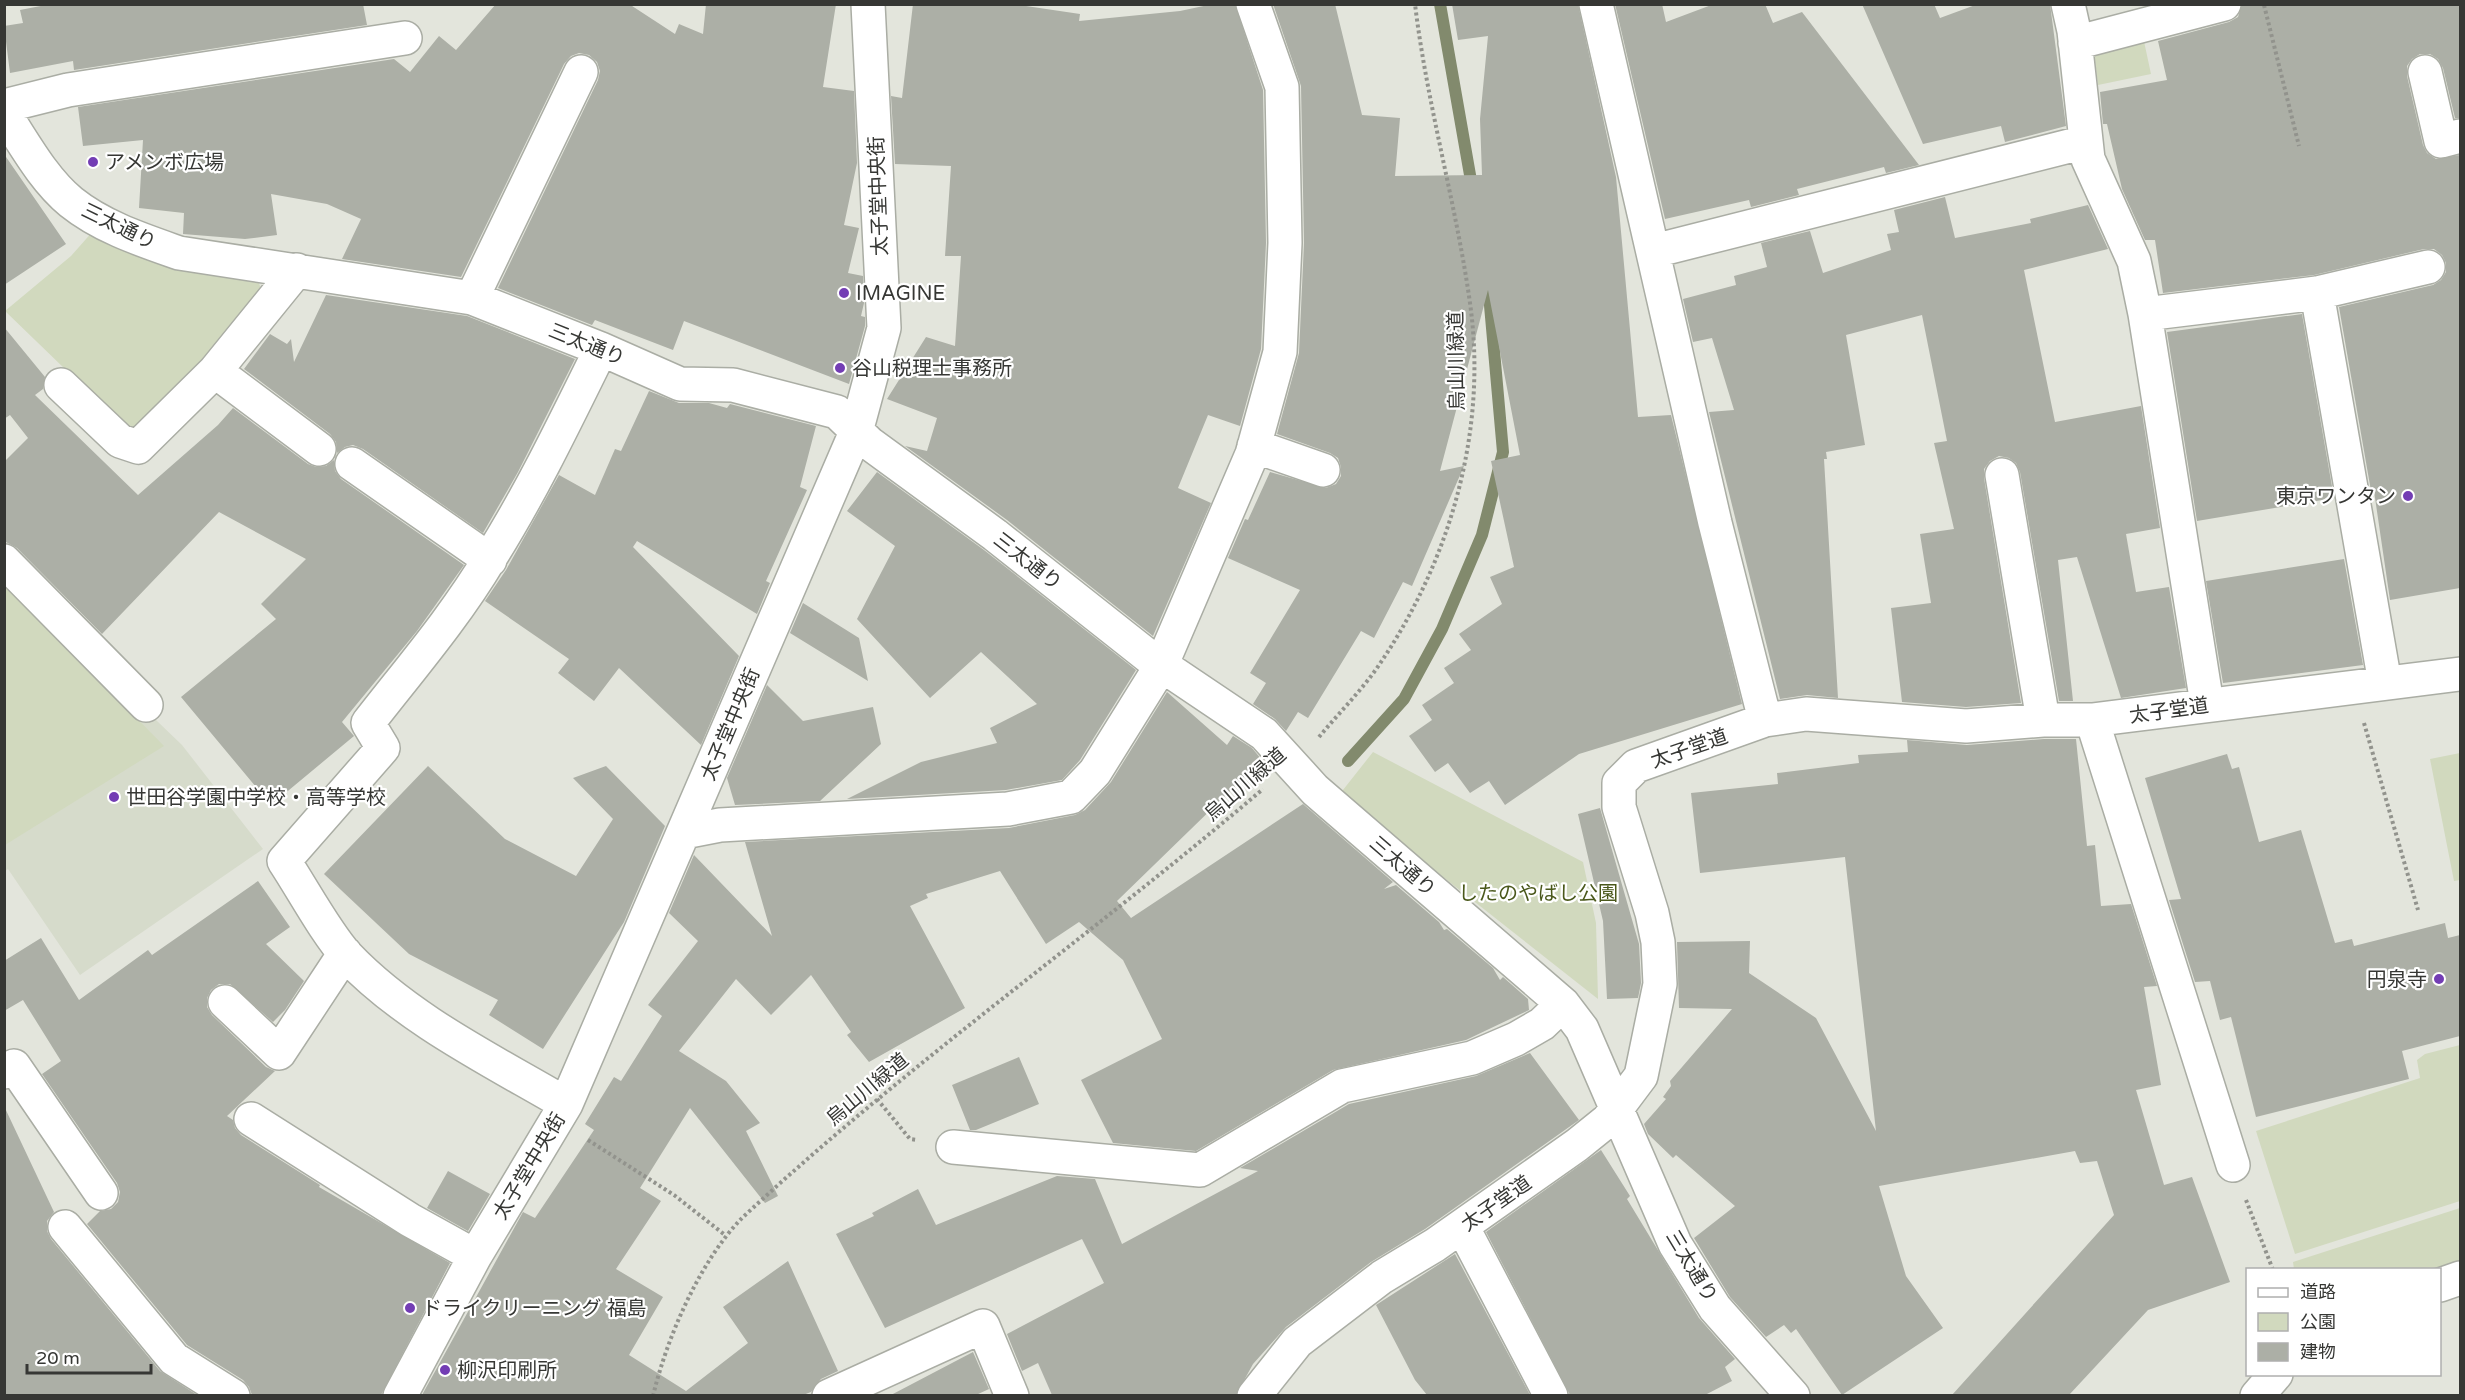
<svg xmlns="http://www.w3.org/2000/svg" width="2465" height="1400" font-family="'Varela Round','Noto Sans JP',sans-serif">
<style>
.built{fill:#d6dbcb}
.green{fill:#d1d9be}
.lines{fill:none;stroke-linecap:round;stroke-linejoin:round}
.stream{stroke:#828a6d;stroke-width:12}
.building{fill:#acafa6}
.minor-casing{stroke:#aaada4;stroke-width:36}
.path{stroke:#92938d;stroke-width:4;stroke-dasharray:3 3;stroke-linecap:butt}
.minor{stroke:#fff;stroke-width:33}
.poi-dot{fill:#733db4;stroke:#fff;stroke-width:2}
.labels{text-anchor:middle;stroke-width:4.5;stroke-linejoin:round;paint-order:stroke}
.poi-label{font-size:20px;fill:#363734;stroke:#fff;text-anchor:start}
.street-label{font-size:20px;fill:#363734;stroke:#fff}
.park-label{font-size:20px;fill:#4a581b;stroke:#fff}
</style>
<rect width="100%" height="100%" fill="#e3e5dc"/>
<path class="built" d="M5,575L182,745L263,849L80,975L8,869L5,871Z"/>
<path class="green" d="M2142,32L2151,74L2098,85L2093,43Z
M94,230L168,264L207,275L257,279L264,295L145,431L126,428L5,311L71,256Z
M5,584L164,746L5,845Z
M1373,752L1583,862L1596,923L1598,999L1339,795Z
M2460,753V880L2454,881L2430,759Z
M2460,1045V1201L2295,1254L2256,1131L2420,1078L2417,1060L2425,1054Z
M2460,1208V1269H2294L2293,1262Z"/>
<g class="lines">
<path class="stream" d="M1440,4L1473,192
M1348,761L1404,699L1442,629L1482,535L1503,452L1488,283"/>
</g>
<path class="building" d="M51,4H363L367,25L74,70L73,61L10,73L4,26L23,23L20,10Z
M496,4H629L675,34L679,24L703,34L706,4H836L823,87L854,91L857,163L844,225L859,228L848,273L863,276L864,303L861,316L865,317V326L849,384L684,321L673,350L595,320L592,325L498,288L598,80L600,71L597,62L589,55L579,53L571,56L564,64L461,277L342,259L361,219L327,204L271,194L277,235L245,239L183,234L184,213L139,208L143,140L83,146L78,107L394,59L410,72L439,36L456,50Z
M913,4H1013L1080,14L1079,21L1180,11L1213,4H1235L1263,90L1266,243L1261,349L1240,426L1208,415L1178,488L1211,503L1153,636L1007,520L905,446L927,451L937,418L887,399L926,337L955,346L961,256H945L951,166L895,164L891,96L902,98Z
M1273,4H1335L1362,115L1400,118L1395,176L1482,175L1480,119L1488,36L1458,40L1452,4H1578L1616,177L1638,417L1671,415L1742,704L1579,754L1505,805L1489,781L1470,793L1448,763L1435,772L1409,736L1432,720L1422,705L1454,683L1444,668L1471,650L1459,634L1502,604L1490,577L1514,567L1491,461L1520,455L1488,290L1440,471L1464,466L1412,586L1403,582L1374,638L1361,631L1308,718L1298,712L1286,731L1275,719L1253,704L1266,683L1250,673L1300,590L1228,558L1245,519L1248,520L1270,472L1326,488L1336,484L1341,476V467L1338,458L1330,453L1277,434L1299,353L1304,243L1301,86Z
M1615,4H1662L1666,22L1714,4H1765L1773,23L1802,12L1919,165L1886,173L1884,167L1797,189L1799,195L1751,207L1749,200L1665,219Z
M1862,4H1934L1940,18L1978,4H2050L2066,126L2005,142L2001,126L1923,144Z
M2242,4H2460V118H2455L2443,68L2438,59L2430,54H2420L2412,59L2407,66V76L2423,145L2427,153L2436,159L2460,155V588L2390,600L2374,491H2371L2339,307L2433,285L2441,280L2446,272V263L2442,255L2434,249H2424L2314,275L2163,293L2155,240H2145L2122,189L2107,124H2103L2100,92L2167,80L2158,41L2229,22L2238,17Z
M4,154L66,244L4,285Z
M1945,197L1955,238L2031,223L2030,219L2088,205L2108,249L2024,270L2055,422L2141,406L2160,528L2126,534L2136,592L2169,587L2186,688L2121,698L2077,557L2058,560L2073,701H2059L2020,472L2016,463L2009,458L1999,456L1990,461L1984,469V478L2021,703L1966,707L1902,702L1891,608L1931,603L1920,534L1954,529L1934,443L1947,441L1922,315L1846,335L1865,445L1826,452L1827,459H1824L1838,698L1807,695L1780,699L1709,412L1734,410L1712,338L1693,342L1683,299L1736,285L1734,276L1767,267L1761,243L1810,231L1823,273L1891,250L1887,234L1899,232L1894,210Z
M326,295L467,316L575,359L518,472L483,533L363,449L353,445L345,447L337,453L336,442L330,434L244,369L270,334L287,344L291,339L294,362Z
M2302,314L2334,498L2197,521L2167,332Z
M4,327L45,377L43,389L35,395L138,495L218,425L233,408L308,464L316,467L326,466L334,460L335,471L341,479L464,565L417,631L342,722L354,736L271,805L181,697L276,619L261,604L306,559L219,512L102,634L17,548L4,541V462L28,438L10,415L4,419Z
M649,391L679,403H709L727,408L730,404L816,426L800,487L807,490L766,581L770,583L757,614L637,541L633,547L739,656L701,745L619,668L594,701L558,673L569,659L485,601L506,570L559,475L595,495L615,449L621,451Z
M877,472L984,550L1136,670L1080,760L1062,780L1006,790L847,799L921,762L997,743L990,728L1037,704L981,652L930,698L857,619L895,546L847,511Z
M2344,559L2363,665L2223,683L2206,581Z
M803,603L859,638L868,681L790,633Z
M767,685L803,721L873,707L881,744L820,801L735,805L727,778Z
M1167,692L1227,745L1233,736L1252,748L1262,760L1117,901L1131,918L1303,804L1393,882L1384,889L1396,885L1439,922L1444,930L1447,929L1493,968L1500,980L1503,977L1528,999L1529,1010L1466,1040L1333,1070L1196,1151L1113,1143L1081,1080L1162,1039L1123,960L1079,922L1046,944L1000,871L926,894L928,898L910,906L965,1008L869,1062L847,1035L851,1032L811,975L771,1015L736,979L679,1051L726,1081L760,1123L746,1131L778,1196L765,1203L690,1108L640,1188L661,1201L616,1269L663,1297L629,1355L686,1391L748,1343L723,1307L788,1261L838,1371L821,1379L811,1392L803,1395H422L523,1212L535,1218L594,1130L585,1124L614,1077L621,1081L662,1016L648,1005L698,941L669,913L694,855L772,936L745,842L1009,828L1075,815L1085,810L1111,782Z
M2044,739H2076L2087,846L2095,845L2101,906L2131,904L2157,986L2144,987L2161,1085L2136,1090L2164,1185L2192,1177L2230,1282L2148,1310L2069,1395H1952L2114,1215L2097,1161L2080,1163L2075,1151L1879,1186L1906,1276L1943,1328L1842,1395L1796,1329L1791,1333L1784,1325L1766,1337L1730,1297L1694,1238L1735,1206L1676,1155L1673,1158L1648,1134L1644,1124L1666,1099L1663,1097L1671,1086L1670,1081L1732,1009L1679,1008L1677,942L1750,941L1749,973L1816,1018L1876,1131L1845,857L1700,873L1691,793L1778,784L1777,773L1859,763L1858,755L1908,752L1907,740L1967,745Z
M2227,754L2232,769L2239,767L2259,842L2301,830L2335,943L2352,939L2354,946L2445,923L2448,938L2460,935V1036L2402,1051L2409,1079L2256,1117L2231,1017L2220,1020L2210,981L2195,982L2169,900L2181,899L2145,778Z
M428,766L505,839L576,876L613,819L573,778L606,766L665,826L624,922L543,1049L489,1015L498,1000L409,954L324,874Z
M1600,808L1639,944L1641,983L1638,998L1607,999L1603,921L1578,814Z
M258,881L290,927L266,944L304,981L285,1010L273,1022L230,984H219L211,990L207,998V1007L212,1015L266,1067L275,1071L227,1116L233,1120L235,1128L241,1135L320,1185L319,1187L450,1263L381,1395H252L249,1387L243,1380L187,1345L87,1224L100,1211L111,1209L118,1202L120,1192L117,1183L42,1074L61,1061L23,1000L4,1011V961L41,938L79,1000L148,950L152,955Z
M1530,1053L1579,1120L1425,1229L1371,1262L1286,1327L1253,1364L1236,1395H1052L1038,1363L1022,1371L1007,1334L1104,1283L1082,1239L885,1328L836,1234L874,1216L872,1213L918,1189L936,1225L1057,1176L1095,1179L1122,1244L1258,1171L1240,1168L1349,1104L1476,1076Z
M1019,1057L1039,1104L976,1130H970L952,1085Z
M4,1106L54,1212L47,1221V1231L51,1239L160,1371L197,1395H4Z
M1601,1150L1630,1196L1627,1199L1699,1318L1735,1359L1725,1367L1732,1381L1705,1395H1570L1486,1232Z
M448,1171L490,1194L468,1231L427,1208Z
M1455,1254L1530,1395H1427L1415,1380L1376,1305Z
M973,1352L989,1389L976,1395H891Z"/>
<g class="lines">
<g class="minor-casing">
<path id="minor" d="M1596,4L1715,523L1765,720
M2068,4L2074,31L2088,159L2134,261L2145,314L2207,704
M2075,43L2224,4
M2425,72L2441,141L2460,136
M4,106L68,90L405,38
M4,113C24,143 43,179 71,202C102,227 142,240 179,253L472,298L601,349L680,384L733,385L837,412L869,443L995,535L1148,656L1264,734L1315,790L1563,1004L1582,1029L1675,1244L1715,1308L1793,1396
M1654,251L2085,142
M2317,293L2385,683
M472,298L581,72
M2145,314L2317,293L2428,267
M215,371L319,449
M61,385L120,441L138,447L215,371L297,270
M1254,446L1323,470
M352,464L490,560
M2002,475L2043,720
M4,561L146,705
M2092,720L2233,1165
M684,832L720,825L1008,809L1071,797L1095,772L1161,666L1252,454L1280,352L1285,243L1282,87L1253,4
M225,1002L279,1053L345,953
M4,1072L14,1066L101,1193
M566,1104C491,1060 407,1019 347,956C326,933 302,888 284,861L383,748L368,723C410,669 455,617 490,558C532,491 566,420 601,349
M251,1119L410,1220L475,1256
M953,1147L1200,1170L1342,1086L1472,1058L1516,1039L1542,1024L1563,1004
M1462,1226L1551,1396
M65,1227L174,1359L233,1396
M2440,1285L2460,1278
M400,1396L475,1256L566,1104L856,432L884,328L868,4
M829,1396L983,1326L1012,1396
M1254,1396L1297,1342L1382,1277L1435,1245L1577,1145L1608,1120L1641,1076L1660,984L1658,942L1652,913L1619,807V783L1636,766L1765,720L1806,714L1966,726L2043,720H2092L2460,674
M2257,1396L2276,1374"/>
</g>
<path class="path" d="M2264,5L2299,146
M2364,723L2418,910
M1319,737C1338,714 1360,692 1377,668C1450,562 1488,431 1470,303C1456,203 1427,105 1415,4
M877,1099L910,1139L917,1140
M588,1140L674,1195L725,1235
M2246,1200L2273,1270
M653,1396C667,1337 700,1261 742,1218C907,1064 1092,935 1263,789"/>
<use href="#minor" class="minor"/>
</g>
<g class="poi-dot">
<circle cx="93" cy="162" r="6"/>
<circle cx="844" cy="293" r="6"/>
<circle cx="840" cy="368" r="6"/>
<circle cx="2408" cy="496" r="6"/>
<circle cx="114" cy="797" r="6"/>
<circle cx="2439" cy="979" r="6"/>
<circle cx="410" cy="1308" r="6"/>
<circle cx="445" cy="1370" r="6"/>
</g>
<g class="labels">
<g class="poi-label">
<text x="105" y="169">アメンボ広場</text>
<text x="856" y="300">IMAGINE</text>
<text x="852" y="375">谷山税理士事務所</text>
<text x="2396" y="503" text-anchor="end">東京ワンタン</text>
<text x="126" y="804">世田谷学園中学校・高等学校</text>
<text x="2427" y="986" text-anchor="end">円泉寺</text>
<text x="422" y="1315">ドライクリーニング 福島</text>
<text x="457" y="1377">柳沢印刷所</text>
</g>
<g class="street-label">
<text transform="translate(878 196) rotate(-92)" y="7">太子堂中央街</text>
<text transform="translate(119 226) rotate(26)" y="7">三太通り</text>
<text transform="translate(587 344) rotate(22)" y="7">三太通り</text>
<text transform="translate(1456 361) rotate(-91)" y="7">烏山川緑道</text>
<text transform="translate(1028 561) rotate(38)" y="7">三太通り</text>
<text transform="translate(2169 710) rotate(-8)" y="7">太子堂道</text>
<text transform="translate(730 724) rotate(-67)" y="7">太子堂中央街</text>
<text transform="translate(1689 748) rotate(-19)" y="7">太子堂道</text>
<text transform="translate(1245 784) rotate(-41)" y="7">烏山川緑道</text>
<text transform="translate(1403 866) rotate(41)" y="7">三太通り</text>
<text transform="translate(867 1089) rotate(-40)" y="7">烏山川緑道</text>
<text transform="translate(529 1166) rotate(-59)" y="7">太子堂中央街</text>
<text transform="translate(1496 1203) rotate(-35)" y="7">太子堂道</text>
<text transform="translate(1692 1266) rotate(59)" y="7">三太通り</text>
</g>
<g class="park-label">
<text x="1538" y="900">したのやばし公園</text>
</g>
</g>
<rect width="2465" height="1400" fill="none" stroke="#363734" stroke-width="12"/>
<rect x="2246" y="1268" width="195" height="108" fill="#ffffff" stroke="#afafae" stroke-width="1.5"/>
<rect x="2258" y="1288" width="30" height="9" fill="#ffffff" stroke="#afafae" stroke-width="1.5"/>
<text x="2300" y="1298" font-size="18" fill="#363734">道路</text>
<rect x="2258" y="1313" width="30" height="18" fill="#d1d9be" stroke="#afafae" stroke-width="1.5"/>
<text x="2300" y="1328" font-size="18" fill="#363734">公園</text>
<rect x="2258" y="1343" width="30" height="18" fill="#acafa6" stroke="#afafae" stroke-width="1.5"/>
<text x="2300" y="1358" font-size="18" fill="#363734">建物</text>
<path d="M27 1364v9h124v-9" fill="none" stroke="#363734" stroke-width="3"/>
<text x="36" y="1364" font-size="18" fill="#363734" stroke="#ffffff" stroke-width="4.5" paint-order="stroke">20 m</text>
</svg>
